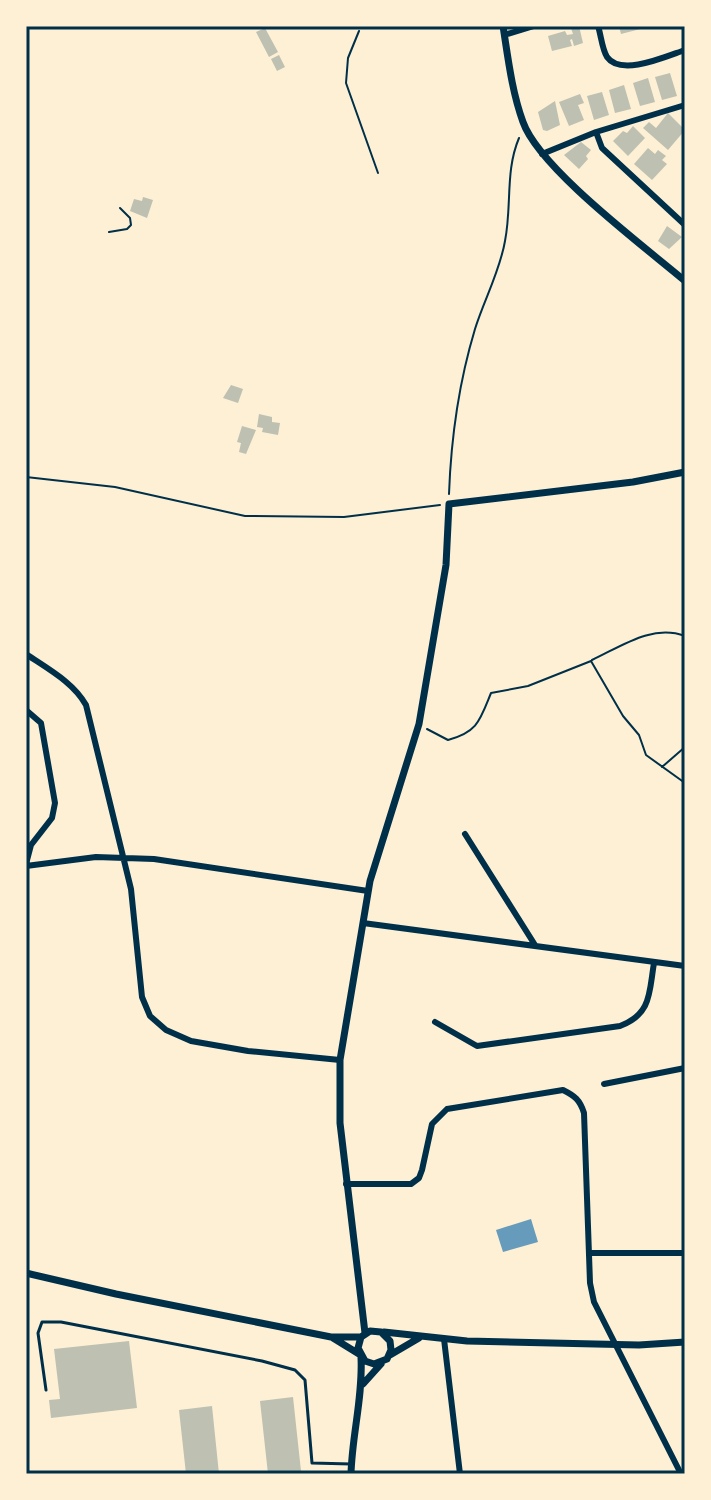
<svg xmlns="http://www.w3.org/2000/svg" width="711" height="1500" font-family="'Exo 2',sans-serif">
<style>
.water{fill:#669bbc}
.building{fill:#bec0b2}
.lines{fill:none;stroke-linecap:round;stroke-linejoin:round}
.path{stroke:#003049;stroke-width:2}
.service{stroke:#003049;stroke-width:3}
.minor{stroke:#003049;stroke-width:6}
.tertiary{stroke:#003049;stroke-width:7}
.neatline{fill:none;stroke:#003049;stroke-width:3}
</style>
<rect width="100%" height="100%" fill="#fdf0d5"/>
<path class="water" d="M531,1219L538,1242L503,1252L496,1230Z"/>
<path class="building" d="M579,26L583,43L574,46L572,39L570,40L572,46L552,51L548,36L565,31L567,35L573,34L571,28Z
M619,26H648V27L621,34Z
M265,28L278,52L269,57L256,32Z
M279,55L285,67L277,71L271,59Z
M670,73L677,96L662,100L655,77Z
M648,78L655,102L640,106L633,83Z
M624,85L631,109L615,113L609,90Z
M602,92L609,115L594,120L587,96Z
M580,94L584,103L578,105L584,120L569,126L559,102Z
M555,101L560,125L547,131L543,130L538,112Z
M668,113L685,130L668,150L643,128L649,122L656,128Z
M633,126L645,138L628,156L613,141L623,131L627,133Z
M581,142L591,150L586,156L588,159L579,169L564,155Z
M648,148L655,154L658,150L666,156L662,160L667,164L652,180L634,164Z
M143,197L153,200L147,218L130,211L134,199L142,201Z
M667,226L682,237L669,249L658,241Z
M231,385L243,389L238,403L223,398Z
M259,414L272,417V422L280,423L278,435L262,432L263,428L257,427Z
M242,426L256,430L246,454L239,452L241,443L237,442Z
M129,1341L137,1408L51,1418L49,1400L60,1399L54,1349Z
M293,1397L301,1471L268,1474L260,1401Z
M212,1406L219,1474H186L179,1410Z"/>
<g class="lines">
<path class="path" d="M359,31L348,58L346,83L378,173
M109,232L127,229L131,225L130,218L120,208
M26,477L115,487L245,516L344,517L440,505
M449,494C451,439 459,382 475,329C484,300 500,271 505,241C512,206 505,171 519,138
M592,660C622,646 652,624 685,636
M427,729L448,740C478,732 480,720 491,693L528,686L591,661L623,716L639,735L646,755L685,783
M662,767L685,747"/>
<path class="service" d="M46,1390L38,1333L42,1322H61L262,1361L295,1370L305,1380L312,1463L351,1464"/>
<path class="minor" d="M598,26C601,35 602,49 607,57C621,77 667,56 685,50
M504,35L534,26
M596,132L602,148L685,225
M542,154L596,132L685,105
M26,654C48,669 73,682 86,705L131,889L142,997L150,1016L166,1030L191,1041L248,1051L340,1060
M26,710L41,723L55,803L52,818L31,845L26,864
M465,834L535,945
M26,866L96,857L154,859L368,891
M363,923L685,966
M435,1022L477,1046L620,1026C652,1014 649,992 654,963
M604,1084L685,1068
M346,1184H411L419,1178L422,1170L432,1124L447,1109L563,1090C575,1096 580,1100 584,1113L590,1283L594,1302L681,1474
M589,1253H685
M444,1339L460,1474"/>
<path class="tertiary" d="M503,26C508,58 512,92 523,122C539,168 645,247 685,281
M26,1273L116,1294L331,1337H361L370,1331L381,1332L390,1341L391,1350L387,1359L374,1364L365,1361L358,1348L361,1337
M384,1332L467,1341L639,1345L685,1342
M365,1333L340,1123V1060L370,881L419,724L446,565L449,504L633,482L685,472
M333,1338L359,1354
M390,1355L419,1338
M363,1384L381,1364
M351,1474C352,1435 363,1397 361,1358"/>
</g>
<rect width="711" height="1500" fill="none" stroke="#fdf0d5" stroke-width="56"/>
<rect x="28" y="28" width="655" height="1444" class="neatline"/>
</svg>
